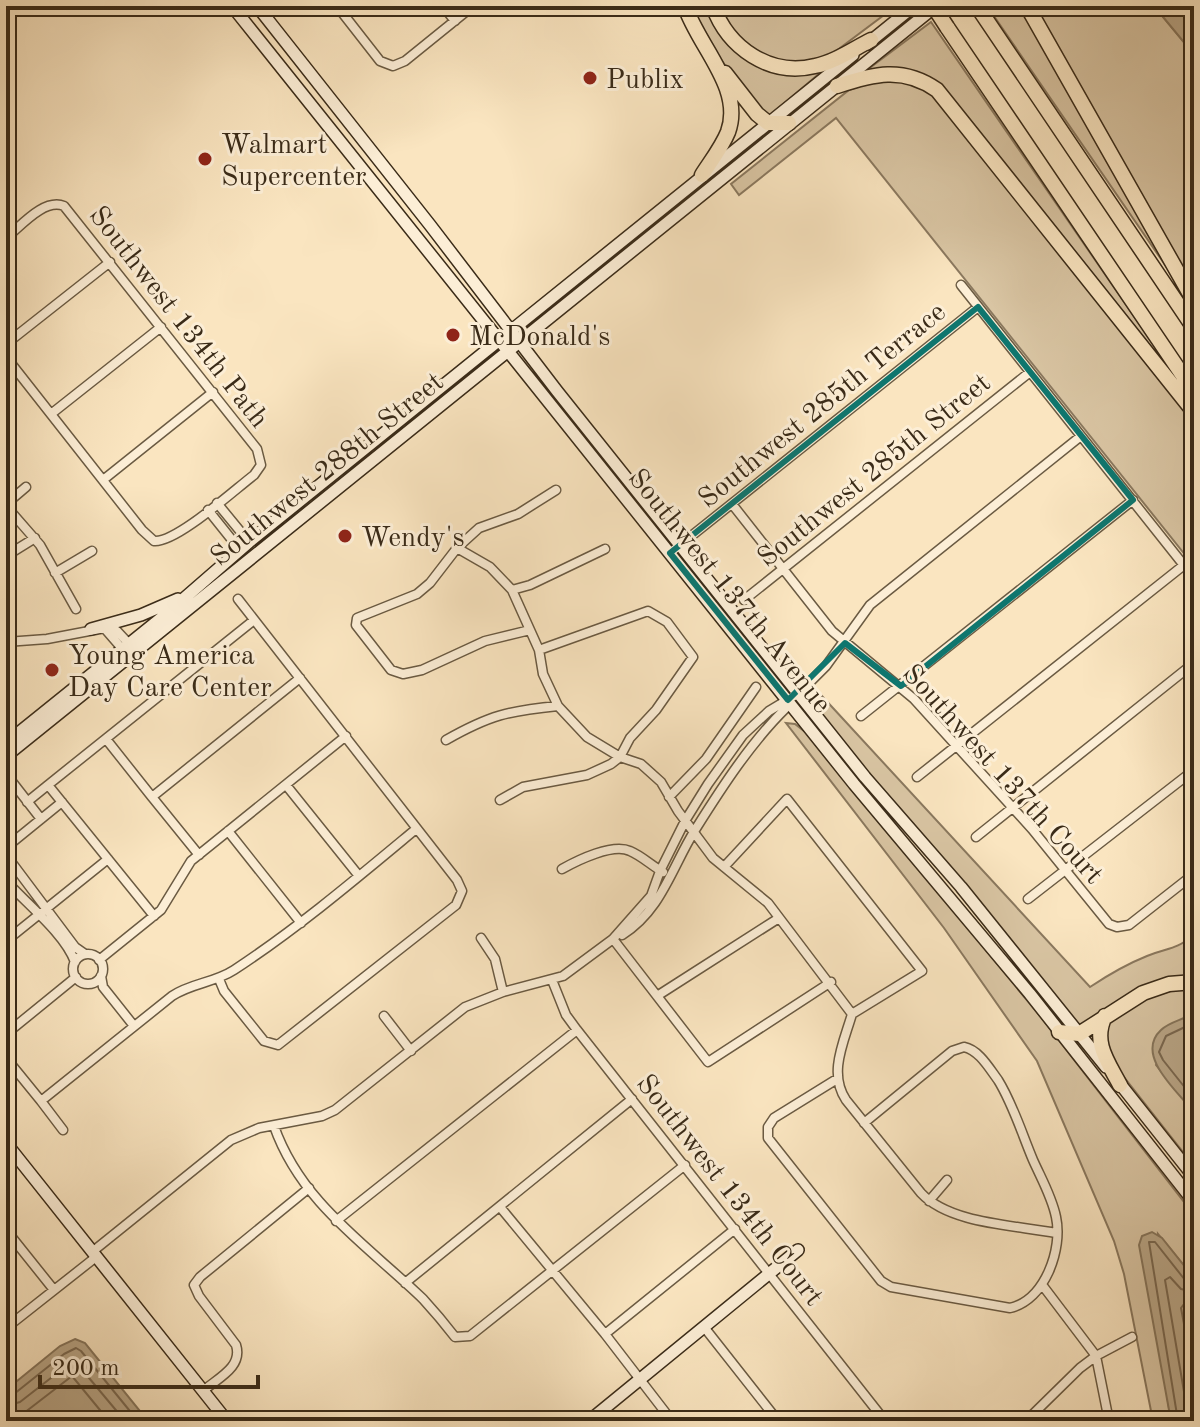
<svg xmlns="http://www.w3.org/2000/svg" width="1200" height="1427" font-family="'Old Standard TT',serif">
<style>
.green{fill:#d9c5a3;stroke:#8a785e;stroke-width:2}
.water{fill:#b9a687;stroke:#86755b;stroke-width:2}
.lines{fill:none;stroke-linecap:round;stroke-linejoin:round}
.shore{stroke:#7a6850;stroke-width:2}
.street-casing{stroke:#6a5a42;stroke-width:11}
.secondary-casing{stroke:#3a2b18;stroke-width:14}
.highway-casing{stroke:#3a2b18;stroke-width:17}
.street{stroke:#fceed6;stroke-width:8}
.secondary{stroke:#fceed6;stroke-width:11}
.highway{stroke:#fae5c0;stroke-width:14}
.highway-bridge-casing{stroke:#3a2b18;stroke-width:17;stroke-linecap:butt}
.highway-bridge{stroke:#fae5c0;stroke-width:14}
.marked{fill:none;stroke:#0f766e;stroke-width:6;stroke-linejoin:round}
.poi-dot{fill:#8f2418;stroke:#fceed6;stroke-width:3}
.labels{text-anchor:middle;stroke-width:6;stroke-linejoin:round;paint-order:stroke}
.poi-label{font-size:28px;fill:#3a2b18;stroke:#fceed6;text-anchor:start}
.street-label{font-size:28px;fill:#3a2b18;stroke:#fceed6}
</style>
<rect width="100%" height="100%" fill="#fae5c0"/>
<filter id="stains"><feTurbulence type="fractalNoise" baseFrequency=".0025" numOctaves="4"/><feColorMatrix values="0 0 0 0 .2 0 0 0 0 .09 0 0 0 0 .02 0 0 0 .5 -.17"/></filter>
<radialGradient id="worn" r=".72"><stop offset=".6" stop-color="#630" stop-opacity="0"/><stop offset="1" stop-color="#630" stop-opacity=".3"/></radialGradient>
<path class="green" d="M692,6H708L748,58L827,67L768,117C737,82 709,50 692,6Z
M717,6H896L824,60L785,64L741,44Z
M987,6H1023L1183,291Z
M1033,6H1154L1187,46L1194,49V292Z
M931,22L1180,383L949,94L867,70Z
M885,77L927,87L1194,418V566L836,118L739,195L731,184L849,90Z
M821,695L1090,987C1108,975 1127,964 1147,956C1169,947 1174,951 1194,935V978L1079,1027L820,714L817,705Z
M786,723L795,724L809,735L1040,1016L1194,1215V1278L1158,1234L1166,1389L1171,1421H1153L1124,1274L1114,1241L1037,1061L944,928Z
M1194,986V1019L1184,1018L1156,1065L1194,1112V1166L1109,1058L1104,1030C1125,1002 1161,992 1194,986Z"/>
<path class="water" d="M1154,6H1179L1194,24V49L1187,46Z
M1184,1018L1194,1019V1112C1178,1092 1134,1055 1161,1030C1167,1024 1177,1021 1184,1018Z
M1152,1232L1162,1238L1194,1278V1421H1171L1139,1245L1142,1236Z
M75,1339L85,1343L148,1421H6V1390L60,1346Z"/>
<g class="lines">
<path class="shore" d="M1194,1027H1185L1166,1036L1159,1052L1163,1060L1194,1099
M1194,1304H1184L1181,1308L1194,1377
M6,1396L14,1394L64,1354L76,1348L81,1351L138,1421
M6,1406L20,1402L74,1360L125,1421
M6,1418L24,1413L72,1376L109,1421
M1178,1421L1149,1242H1155L1185,1280L1194,1282
M1189,1421L1165,1280L1170,1277L1181,1289L1194,1292"/>
<g class="street-casing">
<path id="street" d="M337,6L380,61L393,66L405,61L473,6
M443,6L455,21
M6,238C21,226 44,198 64,206L257,449L261,465L254,475C233,491 176,543 154,541L142,530L6,357
M961,285L1194,578
M6,344L110,262
M51,414L161,327
M103,480L213,392
M217,503L249,542
M6,504L26,487
M732,504L832,631L914,699L1032,829L1109,924L1117,927L1129,925L1194,874
M6,506L40,545L76,609
M208,510L240,550
M457,548L490,567L512,590L539,650L543,674L558,706L587,737L620,757L641,764L661,782L678,811L713,858L768,903L852,1014
M670,553L978,307
M6,556L35,538
M55,573L92,551
M512,590L530,585L605,549
M744,600L1030,372
M105,629L125,652
M530,630L485,641L422,670L403,674L391,670L356,625L357,618L417,594L430,583L457,548L479,528L518,514L556,490
M6,642L47,639L105,628L117,631L132,647
M861,716L1133,500
M106,739L152,797L300,678
M446,740C490,715 508,711 558,706
M6,774L41,819
M917,777L1184,565
M48,785L254,620
M286,785L359,876
M152,797L199,855
M669,797L706,759L756,687
M500,800L523,787L587,775L611,764L620,757L630,738L656,710L693,657L667,622L648,611L539,650
M27,802L48,785L154,916
M228,831L301,923
M976,837L1194,663
M14,841L62,802
M6,855L75,947L85,954
M724,867L787,799L922,971L852,1014
M562,869C578,860 613,843 630,851C642,856 652,866 663,872
M6,881C26,903 65,934 75,962
M1028,899L1194,770
M622,935C661,911 672,867 695,830C722,787 751,742 787,707L788,701
M481,938L495,959L503,992
M613,939L708,1062L831,982
M6,941L108,859
M73 969a15 15 0 1 1 30 0a15 15 0 1 1-30 0Z
M99,960L161,910L191,861L346,736
M101,976L103,987L134,1026
M219,979L224,991L264,1041L278,1045L456,905L462,891L457,880L238,599
M552,980L566,1015L577,1030L885,1421
M657,996L779,918
M852,1014C844,1042 828,1073 846,1100L921,1193C950,1224 1015,1225 1056,1233
M384,1016L411,1051
M6,1034L76,977
M6,1058L41,1101
M837,1079L774,1118L768,1127V1138L881,1281L891,1287L1010,1308C1045,1300 1063,1249 1056,1217C1052,1197 1041,1178 1033,1160C1022,1134 1013,1104 998,1080C989,1068 979,1050 964,1047L952,1051L864,1123
M274,1126C301,1203 367,1245 423,1299C434,1311 445,1324 455,1337L470,1336L685,1165
M63,1130L41,1101L172,996C191,983 214,983 234,970C298,928 357,878 416,829
M929,1201L947,1180
M500,1207L605,1334L672,1421
M336,1221L577,1030
M6,1230L54,1290
M92,1252L231,1140L259,1128L322,1116L335,1110L465,1007L503,992L563,976L613,939L651,896L660,871L685,821L708,784L743,735L769,711L799,693L826,666L870,605L1081,436
M405,1283L632,1099
M1043,1286L1096,1356L1109,1421
M704,1327L778,1421
M6,1328L96,1257
M605,1334L735,1229
M203,1391C218,1378 243,1367 236,1345L199,1296L194,1285L200,1277L309,1188
M1026,1421L1080,1368L1096,1356L1132,1337"/>
</g>
<g class="secondary-casing">
<path id="secondary" d="M232,6L854,784L1030,994L1194,1202
M257,6L430,225L557,391L865,777L961,887L1106,1067
M867,44L914,6
M91,629L141,615L178,599
M6,743L165,615L249,542L853,55
M6,756L936,6
M1117,1080L1194,1177
M6,1143L227,1421
M589,1421L798,1250"/>
</g>
<g class="highway-casing">
<path id="highway" d="M685,6C698,46 744,88 728,132C722,147 711,161 702,175
M713,6C728,48 770,77 815,66C835,62 853,49 871,40
M977,6L1194,328
M1027,6L1194,301
M947,27L1194,392
M725,73L757,114L768,123H789
M837,86C873,74 903,66 937,90L1194,412
M1105,1016C1092,1042 1108,1062 1120,1085
M1059,1032L1079,1034L1143,993L1169,984L1194,982"/>
</g>
<use href="#street" class="street"/>
<use href="#secondary" class="secondary"/>
<use href="#highway" class="highway"/>
<g class="highway-bridge-casing">
<path id="highway-bridge" d="M934,7L947,27"/>
</g>
<use href="#highway-bridge" class="highway-bridge"/>
</g>
<path class="marked" d="M978,307L1133,500L901,686L845,643L788,700L670,553Z"/>
<g class="poi-dot">
<circle cx="590" cy="78" r="8"/>
<circle cx="205" cy="159" r="8"/>
<circle cx="453" cy="335" r="8"/>
<circle cx="345" cy="536" r="8"/>
<circle cx="52" cy="670" r="8"/>
</g>
<g class="labels">
<g class="poi-label">
<text x="606" y="88">Publix</text>
<text x="221" y="153">Walmart<tspan x="221" dy="32">Supercenter</tspan></text>
<text x="469" y="345">McDonald's</text>
<text x="361" y="546">Wendy's</text>
<text x="68" y="664">Young America<tspan x="68" dy="32">Day Care Center</tspan></text>
</g>
<g class="street-label">
<text transform="translate(180 316) rotate(52)" y="10">Southwest 134th Path</text>
<text transform="translate(821 404) rotate(-39)" y="10">Southwest 285th Terrace</text>
<text transform="translate(326 468) rotate(-39)" y="10">Southwest 288th Street</text>
<text transform="translate(873 469) rotate(-39)" y="10">Southwest 285th Street</text>
<text transform="translate(731 590) rotate(51)" y="10">Southwest 137th Avenue</text>
<text transform="translate(1004 773) rotate(48)" y="10">Southwest 137th Court</text>
<text transform="translate(731 1189) rotate(52)" y="10">Southwest 134th Court</text>
</g>
</g>
<rect width="1200" height="1427" fill="none" stroke="#fae5c0" stroke-width="32"/>
<rect x="8" y="8" width="1184" height="1411" fill="none" stroke="#3a2b18" stroke-width="4"/>
<rect x="16" y="16" width="1168" height="1395" fill="none" stroke="#3a2b18" stroke-width="2"/>
<path d="M40 1375v12h218v-12" fill="none" stroke="#3a2b18" stroke-width="4"/>
<text x="52" y="1375" font-size="24" fill="#3a2b18" stroke="#fceed6" stroke-width="6" paint-order="stroke">200 m</text>
<rect width="100%" height="100%" filter="url(#stains)"/>
<rect width="100%" height="100%" fill="url(#worn)"/>
</svg>
